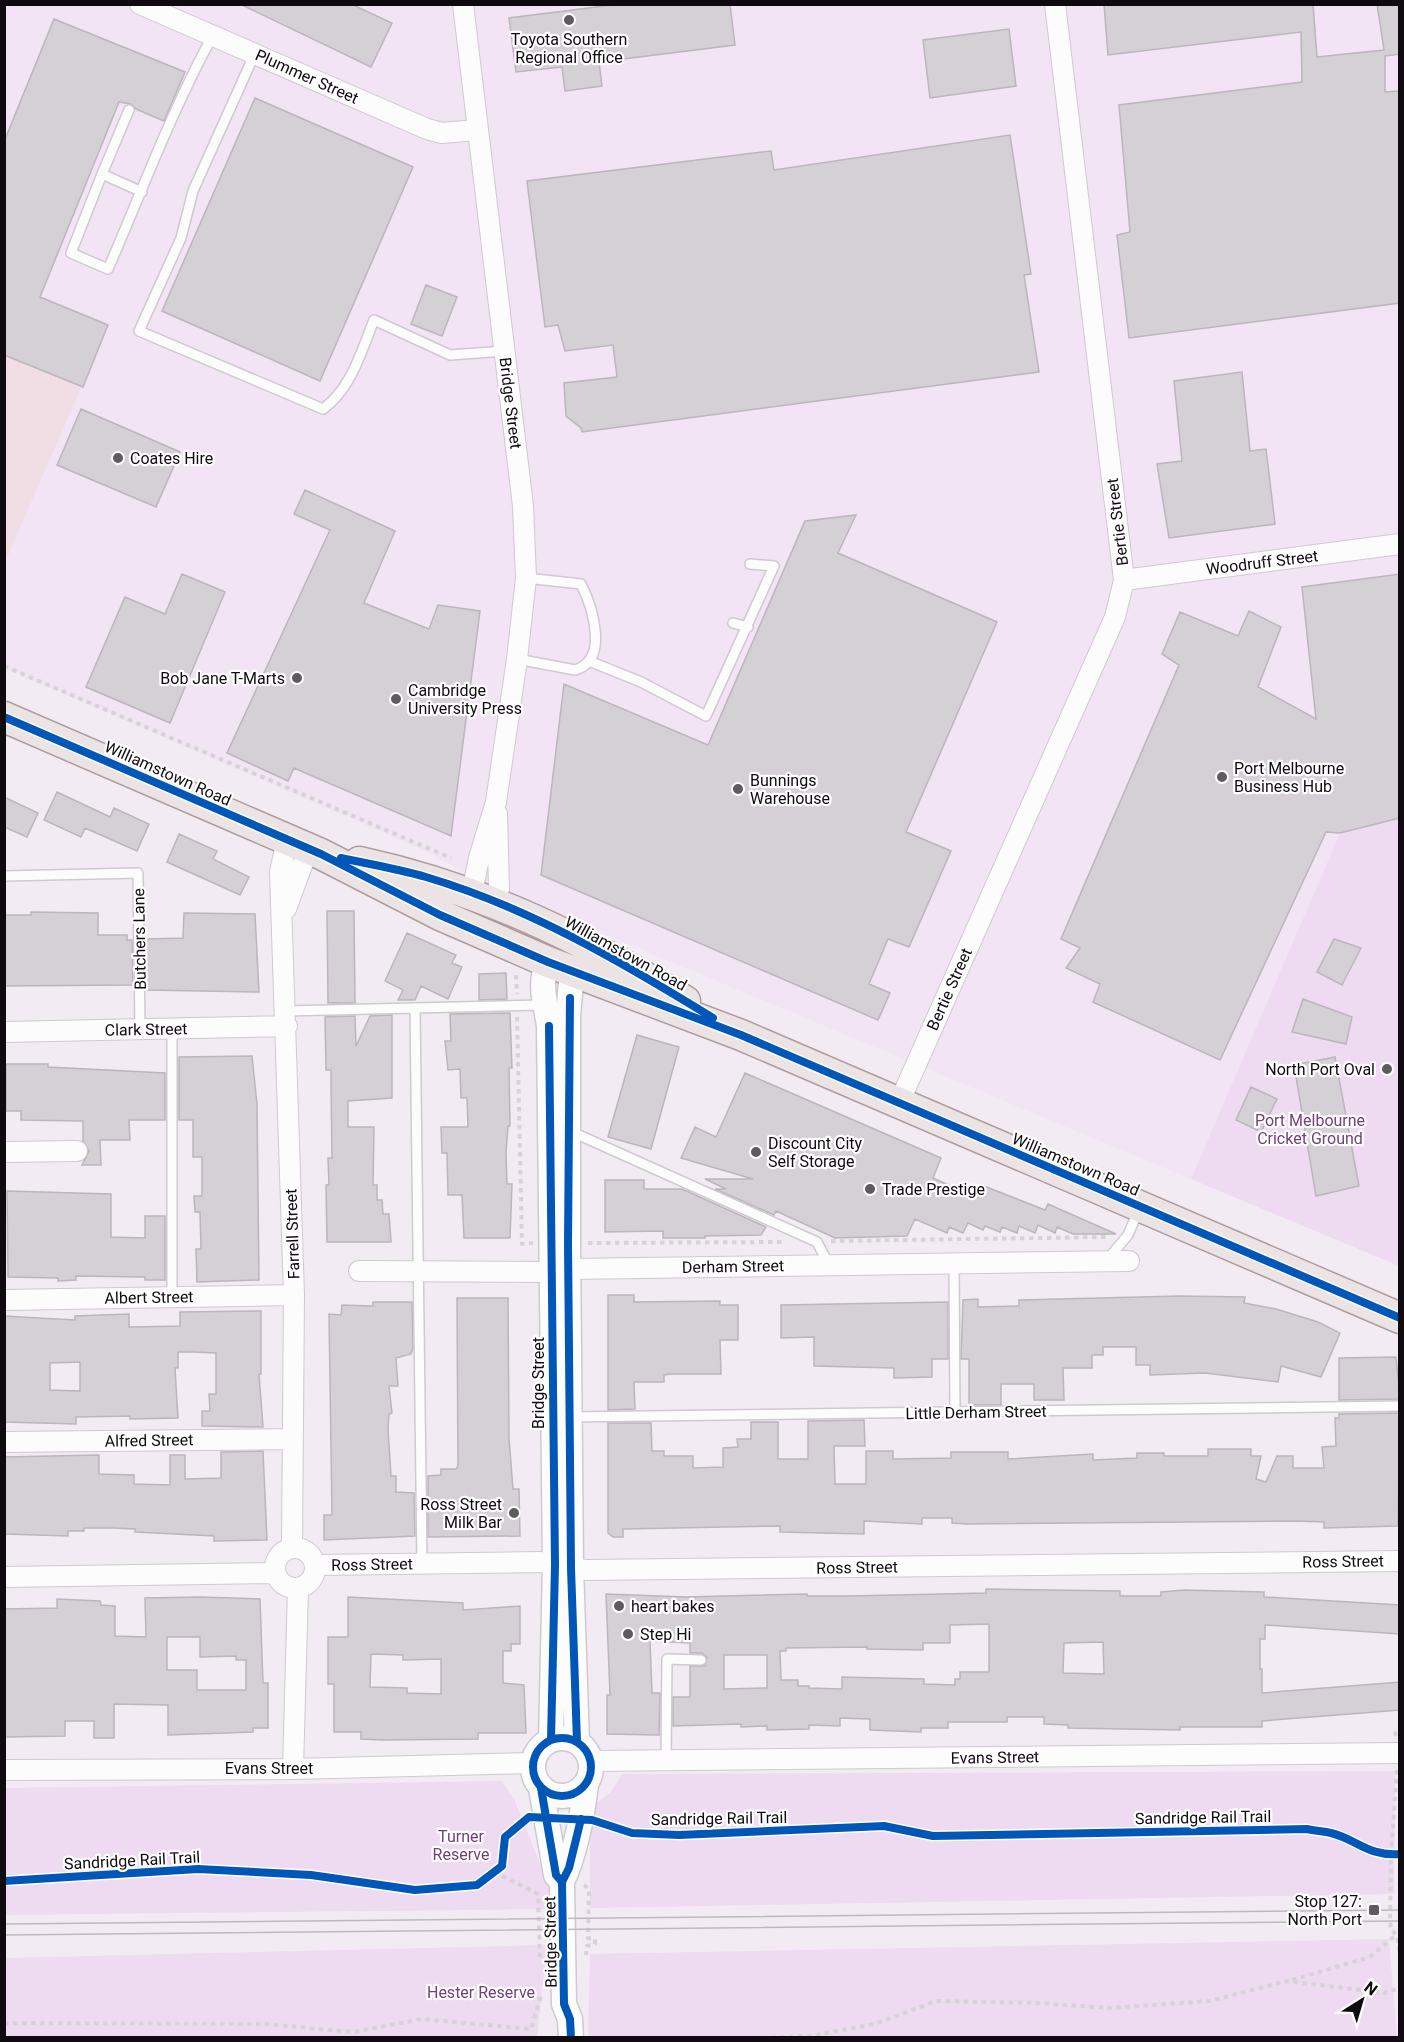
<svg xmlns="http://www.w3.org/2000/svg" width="1404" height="2042" font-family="Roboto,sans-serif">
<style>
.built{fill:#f2e3f5}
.industrial{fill:#f0dee4}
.green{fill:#eedaf1}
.building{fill:#d5cfd6;stroke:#bbb5bc;stroke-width:1.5;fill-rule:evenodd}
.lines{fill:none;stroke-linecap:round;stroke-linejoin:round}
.service-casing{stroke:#cfc9d0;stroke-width:12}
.minor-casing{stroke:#cfc9d0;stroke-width:22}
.tertiary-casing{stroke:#cfc9d0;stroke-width:27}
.primary-casing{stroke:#ae9da0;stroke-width:33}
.path{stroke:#d5d3d5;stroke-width:4;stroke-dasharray:4.5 4.5;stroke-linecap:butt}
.service{stroke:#fdfcfd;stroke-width:9}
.minor{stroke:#fdfcfd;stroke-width:20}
.tertiary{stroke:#fdfcfd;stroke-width:24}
.primary{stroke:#ece3e5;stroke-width:30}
.tram{stroke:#bcbabc;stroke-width:1.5}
.cycleway-casing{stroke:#fff;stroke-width:11}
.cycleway{stroke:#0057b8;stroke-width:8}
.poi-dot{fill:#5f5960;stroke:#fff;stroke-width:2}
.labels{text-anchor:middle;stroke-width:4.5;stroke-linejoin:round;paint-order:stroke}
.poi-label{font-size:16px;fill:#0f0a10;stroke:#fff;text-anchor:start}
.street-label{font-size:16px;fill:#0f0a10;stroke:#fff}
.park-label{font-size:16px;fill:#72407a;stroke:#fff}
</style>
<rect width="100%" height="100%" fill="#f3ebf4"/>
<path class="built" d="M5,5H1399V818L1340,833L1191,1179L475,880L432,854L5,668Z"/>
<path class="industrial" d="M5,351L82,385L5,562Z"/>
<path class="green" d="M1399,818V1266L1191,1179L1340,833Z
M1395,1771L1394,1894L590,1908V1808L611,1792L622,1774Z
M502,1781L515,1801L558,1909L5,1915L4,1788Z
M1389,1939L1397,2037H588L590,1954Z
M547,1945L537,2037H5V1958Z"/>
<path class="building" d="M240,4H351L392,23L371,67Z
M620,4H730L735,45L599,62L602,86L565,91L562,67L516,72L509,18Z
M1104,4H1313L1317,57L1384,50L1377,4H1400V54L1385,56V92L1400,91V303L1129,338L1117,235L1130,232L1119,105L1302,82L1301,32L1108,55Z
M54,19L185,72L164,121L136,109L131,104L119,102L40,297L108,325L83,387L4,355V142Z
M1009,29L1016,86L930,98L923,40Z
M255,98L413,167L320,381L162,311Z
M1010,135L1031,274L1024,275L1039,372L582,432L581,428L566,416L564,383L617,377L613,345L565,351L558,325L545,327L527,181L771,151L774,170Z
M426,285L457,297L442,336L411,324Z
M1242,372L1250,451L1266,449L1275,524L1169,538L1157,464L1182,461L1174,381Z
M81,409L180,452L156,507L57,465Z
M305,490L395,531L364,603L429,629L438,605L480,611L451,836L294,768L288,781L227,753L330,530L294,514Z
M856,515L838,553L997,622L906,832L951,851L909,947L888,939L869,984L890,993L878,1020L541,875L564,684L708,745L805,521Z
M182,574L225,592L170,723L86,687L125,597L165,614Z
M1400,574V818L1340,833L1326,832L1220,1060L1093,1002L1100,984L1066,968L1080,948L1061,939L1179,665L1162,654L1180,612L1238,636L1249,611L1281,627L1258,687L1316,719L1302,587Z
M57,792L110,817L114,808L149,824L137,851L85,828L81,837L44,820Z
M4,797L38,813L27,837L4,827Z
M179,834L217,851L213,859L249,877L240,895L167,862Z
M327,911H354L355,1003H328Z
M31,912L98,913V935H127V940H132L133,985L4,986V915H31Z
M184,913L255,914L259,992L146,990V939L183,938Z
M407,933L456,955L452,963L462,967L448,999L421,986L415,1000H398L403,990L385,981Z
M1334,939L1361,948L1342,985L1317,972Z
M506,973L507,999L479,1000V974Z
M1303,999L1352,1017L1346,1044L1292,1032Z
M510,1013L512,1068H509L510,1126H508L506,1153L507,1184H512L510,1238H464L462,1195H448L447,1153H442L441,1127H468L467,1098H461L460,1069L448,1070L445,1041H451L450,1014Z
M392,1015V1098L348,1101V1127H374L373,1185H377V1200H382L383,1214H389L391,1242H327L326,1185H329L328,1158H332L331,1086V1070H326L325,1017L355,1016L356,1046L370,1016Z
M637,1035L679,1047L651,1149L608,1137Z
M252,1056L257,1104L259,1280L197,1282L196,1249H201L200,1212H195L194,1196H202V1157H193V1120H179V1057Z
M1335,1057L1359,1186L1316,1196L1294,1065Z
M6,1064H48V1067L165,1073V1120H129L130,1140H100L101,1165H82L89,1151L83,1141V1121L21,1120V1111H6Z
M745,1073L941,1158L933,1178L964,1192L979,1197L984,1186L1045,1210L1048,1204L1116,1234H1073L1057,1227L1055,1233L1038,1225L1035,1233L1019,1226L1017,1233L1002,1227L1000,1232L985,1226L983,1230L968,1223L963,1233L949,1227L947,1233L915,1219L907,1236L835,1238L776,1211L774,1215L715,1189H726L705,1179H753L681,1158L695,1127L716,1137Z
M1251,1087L1277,1099L1261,1132L1236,1120Z
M605,1180H644V1189H682L766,1227L761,1235L705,1236V1238H663V1231L605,1232Z
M7,1191L111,1194V1237L145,1238V1216H165V1280H145V1277L76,1276V1280L58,1281V1278L8,1277Z
M608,1295H634V1302L720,1301V1305H738V1340H720L721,1374H671L664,1375V1382H634L635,1409L608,1410Z
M1180,1296L1245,1297L1244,1303L1276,1309L1318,1322L1340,1333L1321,1377L1281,1366L1278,1382L1205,1373L1150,1375V1365H1136V1347H1103V1355H1092V1368H1063L1064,1400H1034V1384H1001V1405H969V1359H961L963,1300L978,1299V1307L1019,1306V1300Z
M457,1298H508L509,1438L513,1489H519L520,1536L428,1537V1476L441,1475V1469H456L458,1466Z
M373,1302H412L413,1348L411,1354L396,1358L398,1386H389L392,1413L389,1414L388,1428L391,1476H396V1492L414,1493L415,1536L324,1540V1515H332L329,1314L341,1315L342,1305L373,1306Z
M948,1302V1359H932V1377L894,1378V1368L814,1366V1337L781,1338V1305Z
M261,1311V1374H259L263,1427L202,1426V1411H210L209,1394H216V1353L193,1352H178V1368H175L178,1418L130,1419V1416L76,1417V1424L4,1422V1316L75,1320V1316L129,1314V1327L180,1326V1312ZM80,1362V1391L50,1390V1363Z
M1396,1357L1400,1399L1339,1400V1358Z
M1400,1413L1398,1526L1324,1528V1522L1296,1521L966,1524L952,1523V1518H922V1524L864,1521V1534L780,1532V1526L623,1529V1537H613L608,1533V1423H651L652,1451H664V1456H693V1468L723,1467V1448L738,1447L737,1439H751V1422H778V1459H808V1421L864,1420L865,1446H834L835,1484H866V1451H893V1459L951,1458V1452H1008V1459L1093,1454V1460L1137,1458V1453H1164V1456H1208V1449H1251V1456H1261L1256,1479L1266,1482L1277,1456H1293V1468H1324L1322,1447L1336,1446L1335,1418H1339V1414Z
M263,1451L267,1540L214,1541V1536L135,1532V1529L113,1528H84V1531H68V1536L4,1534V1457L99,1455V1474L134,1475V1484L170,1485V1455H185V1479L221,1478V1452Z
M986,1589L1120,1591V1596H1161V1592L1184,1590L1264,1592V1597L1400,1605V1634L1265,1625V1639H1260V1669H1262V1693L1400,1682V1710L1262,1721V1727H1180V1730L1068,1728V1725L1044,1724V1717H1007V1722H948V1728H921V1732L870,1730V1719L840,1718V1726L809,1725V1729L767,1730V1726L741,1727V1724L673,1726V1697H690V1666H705L707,1657L702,1653H690V1643L650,1641L652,1693H660L659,1735L607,1734V1695H610L606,1594L686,1597L807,1594V1596H849L986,1593ZM989,1624V1672H960V1679H955V1685L924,1684V1679L842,1677V1689L809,1688V1686H798V1680H781L780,1651H786V1648L867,1647V1649L923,1650V1643H950V1625ZM1103,1642L1104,1674L1063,1673L1064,1643ZM724,1655H767V1688L724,1689Z
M200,1597L260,1599L263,1683H268V1728H253V1732L168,1735V1705L114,1704V1738H94V1721H65V1736L4,1737V1609L57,1608V1599L100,1601L101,1605L115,1606V1636L146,1637L145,1598ZM167,1637H200V1657L236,1656V1660H246V1690H197V1670H167Z
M348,1597L463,1603V1610L520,1606V1644H511V1651H503V1683L524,1685L526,1733H478V1739L382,1740L361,1739V1732H334V1684H328V1637H348ZM371,1654L403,1655V1660L441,1659V1694L407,1693V1688L370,1687Z"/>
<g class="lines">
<g class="service-casing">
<path id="service" d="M255,53L193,191L181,238L139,331L323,409C351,389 361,352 374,320L450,355L505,351
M102,174L129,110
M142,192L102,174L71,253L108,269C142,191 172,110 213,35
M733,623L748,627
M517,659L575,670C610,660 592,606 581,584L526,578
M589,661L641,682L706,716L774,566L750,564
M4,876L138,873L140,1030
M415,1009L422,1563
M286,1011L543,1005
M172,1029V1296
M570,1131L817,1242L828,1263
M1107,1260L1128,1235L1139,1209
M954,1262L955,1412
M569,1417L1400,1406
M666,1760L667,1659L701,1660"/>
</g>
<g class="minor-casing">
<path id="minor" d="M140,4L427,129L442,133L477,130
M463,4L523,506L526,578L517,659L496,802L479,858L472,893
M1124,580L1400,544
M287,840L280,872L294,1295L292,1547
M493,900L499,889L497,814
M286,909L308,849
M4,1032L287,1026
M899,1103L1115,617L1124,580L1055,4
M4,1152L77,1151
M359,1271L551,1272L569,1269L1129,1261
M4,1300L294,1295
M4,1442L293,1439
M275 1568a20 20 0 1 1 40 0a20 20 0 1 1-40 0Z
M315,1565L540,1562L586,1570L1400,1561
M4,1577L275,1573
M592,1761L1400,1753
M293,1769L298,1588
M4,1770L293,1769L533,1763"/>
</g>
<g class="tertiary-casing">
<path id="tertiary" d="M548,962C538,983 546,1005 549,1026L555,1565L551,1740
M572,972L568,1015V1243L571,1568L577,1742
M533 1767a29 29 0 1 1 58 0a29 29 0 1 1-58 0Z
M541,1788L556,1875L562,1882
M571,2038L570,2019L564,2004L562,1882C576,1852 582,1818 586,1785"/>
</g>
<g class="primary-casing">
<path id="primary" d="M4,717L321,854L440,915L548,962L741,1035L1400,1318
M359,862C479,888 581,937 685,1001"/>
</g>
<path class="path" d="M4,666L451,858
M516,975L517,994
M517,1017L522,1244L533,1243
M831,1241L1109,1237
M588,1243L782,1242
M1396,1736L1395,1731H1400
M1397,1770L1391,1855L1390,1921L1391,1930L1397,1935L1400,1955
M494,1872L538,1894L540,1959
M584,1885L589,1889L588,1938L595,1939V1944L587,1946L586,1955
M1292,1980L1370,1957L1396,1935
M4,2023L267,2024L353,2032L422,2019L531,2029L541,1996
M762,2038L810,2036L875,2024L936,2001L1038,2003L1110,2008L1210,2001L1287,1981L1384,1993L1400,1988"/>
<use href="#service" class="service"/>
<use href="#minor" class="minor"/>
<use href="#tertiary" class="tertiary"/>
<use href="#primary" class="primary"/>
<path class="tram" d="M4,1924L1400,1910
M4,1935L1400,1921"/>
<g class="cycleway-casing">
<path id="cycleway" d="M4,717L321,854L440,915L548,962L741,1035L1400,1318
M341,858C369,864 398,869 426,877C530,908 622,962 713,1018
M570,998L568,1243L571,1568L577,1742
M549,1026L555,1565L551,1740
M533 1767a29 29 0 1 1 58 0a29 29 0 1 1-58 0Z
M541,1788L556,1875L562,1882
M4,1881L198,1869L311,1875L415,1890L477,1885L502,1866L505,1837L529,1817L592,1820L632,1833L679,1835L884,1826L933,1836L1307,1829C1315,1831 1323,1831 1331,1833C1356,1839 1369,1857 1400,1854
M571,2038L570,2019L564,2004L562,1882L569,1868L581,1819"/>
</g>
<use href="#cycleway" class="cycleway"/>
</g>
<g class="poi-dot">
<circle cx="569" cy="20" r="6"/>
<circle cx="118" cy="458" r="6"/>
<circle cx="297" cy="678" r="6"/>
<circle cx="396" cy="699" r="6"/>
<circle cx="1222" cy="777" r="6"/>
<circle cx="738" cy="789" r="6"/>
<circle cx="1387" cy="1069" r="6"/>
<circle cx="756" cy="1152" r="6"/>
<circle cx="870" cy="1189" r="6"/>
<circle cx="514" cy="1513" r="6"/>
<circle cx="619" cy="1606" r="6"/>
<circle cx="628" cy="1634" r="6"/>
<rect x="1368" y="1904" width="12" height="12" rx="3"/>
</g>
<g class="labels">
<g class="poi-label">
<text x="569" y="45" text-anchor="middle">Toyota Southern<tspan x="569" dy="18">Regional Office</tspan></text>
<text x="130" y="464">Coates Hire</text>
<text x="285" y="684" text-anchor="end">Bob Jane T-Marts</text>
<text x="408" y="696">Cambridge<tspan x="408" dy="18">University Press</tspan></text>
<text x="1234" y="774">Port Melbourne<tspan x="1234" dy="18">Business Hub</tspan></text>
<text x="750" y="786">Bunnings<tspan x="750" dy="18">Warehouse</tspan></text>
<text x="1375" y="1075" text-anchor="end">North Port Oval</text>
<text x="768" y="1149">Discount City<tspan x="768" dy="18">Self Storage</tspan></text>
<text x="882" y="1195">Trade Prestige</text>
<text x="502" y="1510" text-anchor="end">Ross Street<tspan x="502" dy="18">Milk Bar</tspan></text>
<text x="631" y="1612">heart bakes</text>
<text x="640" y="1640">Step Hi</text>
<text x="1362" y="1907" text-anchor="end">Stop 127:<tspan x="1362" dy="18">North Port</tspan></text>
</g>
<g class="street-label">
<text transform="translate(307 76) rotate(24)" y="6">Plummer Street</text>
<text transform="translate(511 403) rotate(83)" y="6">Bridge Street</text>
<text transform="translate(1117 522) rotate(-97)" y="6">Bertie Street</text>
<text transform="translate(1262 562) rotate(-7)" y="6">Woodruff Street</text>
<text transform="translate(168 773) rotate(24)" y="6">Williamstown Road</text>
<text transform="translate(139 939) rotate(-91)" y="6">Butchers Lane</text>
<text transform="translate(626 953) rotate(29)" y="6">Williamstown Road</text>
<text transform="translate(949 989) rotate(-66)" y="6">Bertie Street</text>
<text transform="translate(146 1029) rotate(-1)" y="6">Clark Street</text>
<text transform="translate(1076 1164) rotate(23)" y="6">Williamstown Road</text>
<text transform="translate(292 1234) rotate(-92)" y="6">Farrell Street</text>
<text transform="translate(733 1266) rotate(-1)" y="6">Derham Street</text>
<text transform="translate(149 1297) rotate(-1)" y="6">Albert Street</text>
<text transform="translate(538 1383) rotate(-90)" y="6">Bridge Street</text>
<text transform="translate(976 1412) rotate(-1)" y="6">Little Derham Street</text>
<text transform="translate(149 1440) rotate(-1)" y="6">Alfred Street</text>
<text transform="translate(1343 1561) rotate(-1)" y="6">Ross Street</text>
<text transform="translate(372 1564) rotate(-1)" y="6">Ross Street</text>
<text transform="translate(857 1567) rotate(-1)" y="6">Ross Street</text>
<text transform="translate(995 1757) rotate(-1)" y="6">Evans Street</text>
<text x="269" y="1774">Evans Street</text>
<text transform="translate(1203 1817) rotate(-1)" y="6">Sandridge Rail Trail</text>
<text transform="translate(719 1818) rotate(-1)" y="6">Sandridge Rail Trail</text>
<text transform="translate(132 1860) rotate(-3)" y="6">Sandridge Rail Trail</text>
<text transform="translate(550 1942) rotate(-91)" y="6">Bridge Street</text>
</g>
<g class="park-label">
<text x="1310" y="1126">Port Melbourne<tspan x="1310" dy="18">Cricket Ground</tspan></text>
<text x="461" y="1842">Turner<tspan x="461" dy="18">Reserve</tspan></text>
<text x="481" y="1998">Hester Reserve</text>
</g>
</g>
<rect width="1404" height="2042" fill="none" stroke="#0f0a10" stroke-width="12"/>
<g transform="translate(1362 2000) rotate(37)" stroke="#ffffff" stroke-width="4.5" paint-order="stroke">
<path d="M0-4.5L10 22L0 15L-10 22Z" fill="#0f0a10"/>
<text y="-9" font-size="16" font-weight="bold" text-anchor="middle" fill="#0f0a10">N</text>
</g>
</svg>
